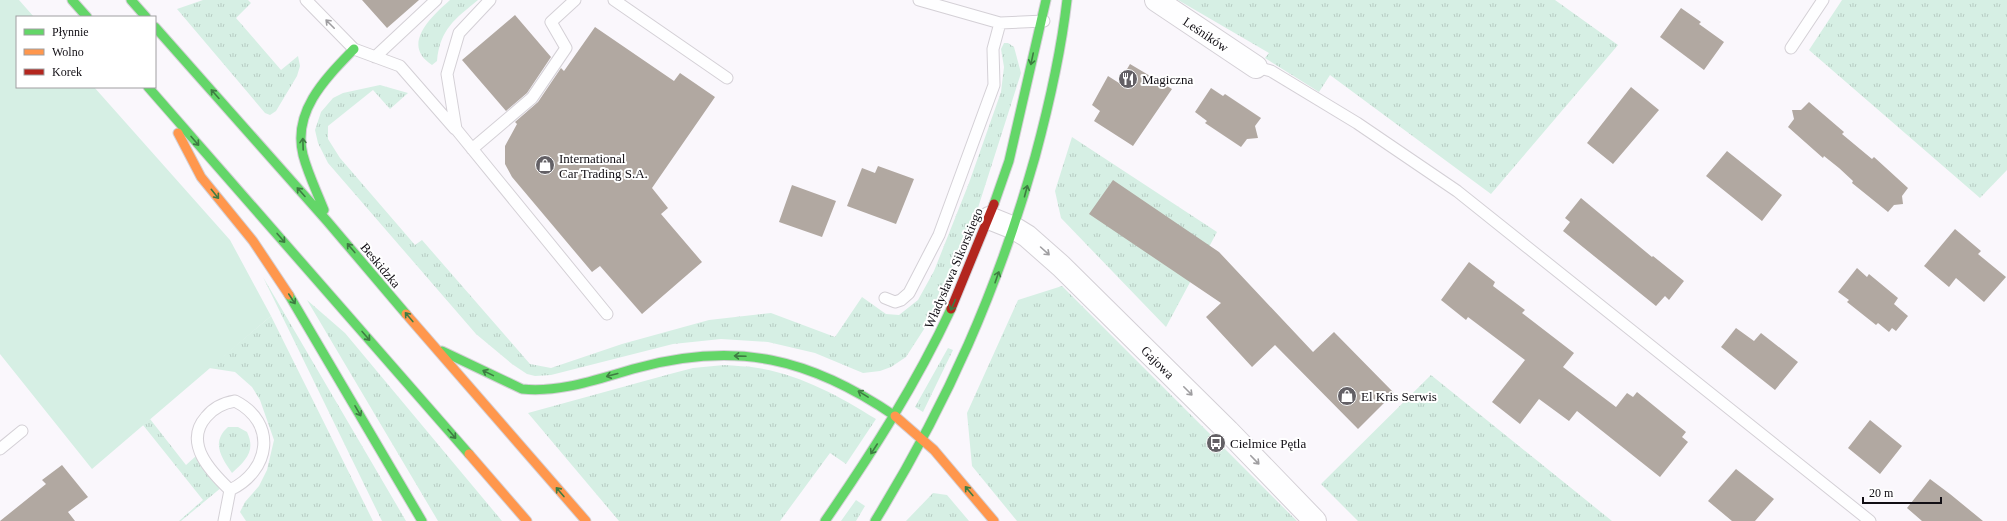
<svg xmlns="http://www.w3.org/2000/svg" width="2007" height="521" font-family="'Times New Roman',serif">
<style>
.grass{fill:url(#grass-tufts)}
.garden{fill:#d6efe4}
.building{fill:#b1a8a1}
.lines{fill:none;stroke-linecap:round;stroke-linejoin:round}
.lane-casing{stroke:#d4d0d6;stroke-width:13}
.street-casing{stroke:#d4d0d6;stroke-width:24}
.fast-casing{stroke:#d4d0d6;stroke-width:11}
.slow-casing{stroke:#d4d0d6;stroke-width:11}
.jam-casing{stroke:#d4d0d6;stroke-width:11}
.lane{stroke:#fefeff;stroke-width:11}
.street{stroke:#fefeff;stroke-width:22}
.fast{stroke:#63d668;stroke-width:9}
.slow{stroke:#ff974d;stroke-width:9}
.jam{stroke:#b3261e;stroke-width:9}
.oneway{stroke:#9f9ea1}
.oneway2{stroke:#3e7c42}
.labels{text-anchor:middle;stroke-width:4;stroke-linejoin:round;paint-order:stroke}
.street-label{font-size:13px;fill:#110e14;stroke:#fff}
.poi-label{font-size:13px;fill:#110e14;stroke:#fff;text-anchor:start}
</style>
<defs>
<pattern id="grass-tufts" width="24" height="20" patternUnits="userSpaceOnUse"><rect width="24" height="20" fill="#d6efe4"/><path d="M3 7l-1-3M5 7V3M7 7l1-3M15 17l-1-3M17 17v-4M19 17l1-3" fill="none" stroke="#b7ccc3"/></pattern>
</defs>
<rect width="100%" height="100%" fill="#faf7fc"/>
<path class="grass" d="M203,0H248L251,3L236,18L281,70L298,56L300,66L297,76L276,111L270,115L265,113L177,9Z
M450,0H478C455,19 440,29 437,61L432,65C400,45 432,16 450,0Z
M1178,0H1555L1618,45L1491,194L1330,75L1319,92L1265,58L1269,53Z
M1842,0H2007V170L1980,198L1809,50Z
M1004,43H1008L1014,47L1021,73L977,211L926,326L906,357L891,367L880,371L863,373L815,353L768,342L721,339L673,344L551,375L535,376L527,374L512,364L476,334L328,163L318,143L315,130L321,112L333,98L343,93L380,85L408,93L390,109L373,90L328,126V139L340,158L415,245L422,240L530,364L551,368L622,344L709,320L771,313L835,337L862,297L886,314L899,315L918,300L934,271L969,183L1001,92L1004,67L1001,49Z
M1072,137L1217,232L1166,327L1061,218L1055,191Z
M263,277L406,521H382Z
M1062,286L1297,521H1017L972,466L967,413L1018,300Z
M307,300L345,333L502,521H438Z
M271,316L373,521H246L240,512L245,502L259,486L267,470L274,440L260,400L252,387L235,372L209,368Z
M948,348L953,350L923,412L915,407Z
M724,365C735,366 747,366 758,368C801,375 839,396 876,419L846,464L830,453L780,521H619L528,413L670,374L693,368Z
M1431,375L1612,521H1358L1321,484Z
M150,419L186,465L196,456L222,487L181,521H179L203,500L143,425Z
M228,427H238L247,432C256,451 246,460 232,473C221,457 211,442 228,427Z
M933,493L947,495L969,521H906Z
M856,500L865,506L856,521H841Z"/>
<path class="garden" d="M0,0H19L34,17H17V87H94L230,240L271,316L92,469L0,354Z"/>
<path class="building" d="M362,0H419L387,28Z
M1681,8L1701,22L1699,24L1724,42L1704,70L1660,37Z
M515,15L551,57L527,93L506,111L462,60Z
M595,27L674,81L680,73L715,97L652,188L668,208L661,214L702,262L642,314L600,266L592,272L512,177L505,164V146L517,124L515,122L538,102L561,68L564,71Z
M1130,64L1172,89L1133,146L1094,121L1100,111L1092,105L1108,76L1119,83Z
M1631,87L1659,110L1613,164L1587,143Z
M1211,88L1223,96L1225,94L1261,118L1255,126L1258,138L1247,139L1241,147L1205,123L1207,121L1195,112Z
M1809,102L1844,132L1842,134L1872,159L1874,157L1908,188L1902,196L1903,204L1894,205L1888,212L1852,183L1853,181L1839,168L1824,156L1823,158L1788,127L1794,119L1792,110H1801Z
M1727,151L1782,195L1762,221L1706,176Z
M878,166L914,179L896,224L847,206L862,168L875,173Z
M1113,180L1219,252L1313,352L1334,332L1394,393L1358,429L1275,345L1252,367L1206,317L1221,303L1089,214Z
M792,185L836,201L822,237L779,222Z
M1581,198L1652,257L1653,256L1684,281L1669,300L1665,296L1656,306L1563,231L1570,222L1565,218Z
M1955,229L1981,251L1978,254L2006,277L1984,302L1956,278L1949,287L1924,266Z
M1469,262L1495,282L1493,286L1525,310L1522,313L1574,353L1563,367L1616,407L1627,393L1633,397L1637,392L1686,432L1682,437L1688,442L1660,477L1577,411L1569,421L1539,399L1520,424L1492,402L1525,360L1468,317L1466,320L1441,300Z
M1857,268L1867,277L1869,274L1898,298L1894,304L1908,316L1896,331L1892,328L1889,332L1878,323L1876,325L1847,302L1849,300L1838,292Z
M1736,328L1754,341L1761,333L1798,362L1775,390L1721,347Z
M1870,420L1902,446L1880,474L1848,448Z
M62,465L88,497L68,512L75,521H0L46,484L42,480Z
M1736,469L1774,499L1755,521H1732L1708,501Z
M1930,479L1950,494L1983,521H1922L1907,508Z"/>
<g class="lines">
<g class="lane-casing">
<path id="lane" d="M306,0L354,49L400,66L455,129
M490,0L459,33L447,74L456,129L607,314
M614,0L727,78
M919,0L1000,23L1044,21
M1791,48L1823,0
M375,57L436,0
M1256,67L1271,71L1357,123L1457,191L1870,521
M472,149L532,98L566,48L551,22L575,0
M885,298L895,302L901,300L909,293L939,235L994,85L993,49L1000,23
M235,401C278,423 270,471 230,490C211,472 183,443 206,417C214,407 223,403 235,401Z
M0,449L22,431
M224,521L230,490"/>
</g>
<g class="street-casing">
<path id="street" d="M1156,0L1256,67
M989,218L1014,228L1027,236L1061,266L1228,431L1315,521"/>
</g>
<g class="fast-casing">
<path id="fast" d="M72,0L87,17
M131,0L146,17
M155,27L327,221L406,314
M148,87L469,454
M994,204L1009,161L1046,0
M324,210C317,192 308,174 303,155C292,111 326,78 354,49
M289,295L422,521
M442,351L522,389C562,393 600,378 637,368C737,341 810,358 895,416
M825,521C872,453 916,384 951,309
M875,521C947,404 998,289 1035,157C1049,105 1061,53 1067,0"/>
</g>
<g class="slow-casing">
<path id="slow" d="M178,133L201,177L253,241L289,295
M406,314L586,521
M895,416L934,450L994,521
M469,454L527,521"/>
</g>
<g class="jam-casing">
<path id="jam" d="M951,309L994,204"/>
</g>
<use href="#lane" class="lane"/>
<use href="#street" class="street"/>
<use href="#fast" class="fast"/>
<use href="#slow" class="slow"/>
<use href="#jam" class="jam"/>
</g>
<defs><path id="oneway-shaft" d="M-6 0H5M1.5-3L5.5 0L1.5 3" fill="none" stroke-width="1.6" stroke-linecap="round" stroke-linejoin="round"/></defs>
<g class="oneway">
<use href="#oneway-shaft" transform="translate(330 24) rotate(-135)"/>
<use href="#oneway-shaft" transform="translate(1045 251) rotate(42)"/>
<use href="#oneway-shaft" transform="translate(1188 391) rotate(45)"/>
<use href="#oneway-shaft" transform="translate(1255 460) rotate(46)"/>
</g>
<g class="oneway2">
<use href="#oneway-shaft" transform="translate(1032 59) rotate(102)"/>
<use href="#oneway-shaft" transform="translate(215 94) rotate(-132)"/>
<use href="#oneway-shaft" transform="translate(195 141) rotate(49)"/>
<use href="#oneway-shaft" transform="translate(303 144) rotate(-92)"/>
<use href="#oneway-shaft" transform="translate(1026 191) rotate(-75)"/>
<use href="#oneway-shaft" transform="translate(301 192) rotate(-132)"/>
<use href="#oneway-shaft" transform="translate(215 194) rotate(51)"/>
<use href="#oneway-shaft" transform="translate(281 238) rotate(49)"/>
<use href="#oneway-shaft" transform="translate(351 248) rotate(-130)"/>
<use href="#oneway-shaft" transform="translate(997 277) rotate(-71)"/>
<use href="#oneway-shaft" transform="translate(292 299) rotate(57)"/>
<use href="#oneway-shaft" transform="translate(953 305) rotate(114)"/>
<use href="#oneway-shaft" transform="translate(409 317) rotate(-130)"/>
<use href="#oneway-shaft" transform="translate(366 336) rotate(49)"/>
<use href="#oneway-shaft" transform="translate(740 356) rotate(-178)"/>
<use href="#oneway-shaft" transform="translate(488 373) rotate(-154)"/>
<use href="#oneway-shaft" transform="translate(612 375) rotate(165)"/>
<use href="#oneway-shaft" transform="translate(863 394) rotate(-149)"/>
<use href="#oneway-shaft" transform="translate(358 411) rotate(60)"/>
<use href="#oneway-shaft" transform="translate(452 434) rotate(49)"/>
<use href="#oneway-shaft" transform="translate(874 449) rotate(123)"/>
<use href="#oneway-shaft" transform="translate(969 491) rotate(-130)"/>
<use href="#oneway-shaft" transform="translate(560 492) rotate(-131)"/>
</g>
<defs>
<g id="restaurant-disc" transform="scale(1)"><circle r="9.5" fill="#636065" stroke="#fff"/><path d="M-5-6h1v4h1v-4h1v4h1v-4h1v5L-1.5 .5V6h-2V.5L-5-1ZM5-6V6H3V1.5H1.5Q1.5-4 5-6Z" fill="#fff"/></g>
<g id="shop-disc" transform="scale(1)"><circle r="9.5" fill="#636065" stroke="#fff"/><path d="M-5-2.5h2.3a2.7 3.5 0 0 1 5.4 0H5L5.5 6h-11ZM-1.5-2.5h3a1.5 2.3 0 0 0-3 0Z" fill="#fff"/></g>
<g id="bus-disc" transform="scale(1)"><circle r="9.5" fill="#636065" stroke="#fff"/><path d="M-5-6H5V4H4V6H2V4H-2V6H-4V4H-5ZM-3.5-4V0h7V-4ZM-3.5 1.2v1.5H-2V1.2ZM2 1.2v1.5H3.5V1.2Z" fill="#fff"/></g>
</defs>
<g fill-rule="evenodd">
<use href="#restaurant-disc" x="1128" y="79"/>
<use href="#shop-disc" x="545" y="165"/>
<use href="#shop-disc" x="1347" y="396"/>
<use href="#bus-disc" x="1216" y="443"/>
</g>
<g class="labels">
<g class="street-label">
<text transform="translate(1206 34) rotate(34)" y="5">Leśników</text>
<text transform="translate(381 265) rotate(50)" y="5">Beskidzka</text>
<text transform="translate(953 268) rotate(-67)" y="5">Władysława Sikorskiego</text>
<text transform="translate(1158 362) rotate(45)" y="5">Gajowa</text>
</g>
<g class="poi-label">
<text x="1142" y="84">Magiczna</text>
<text x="559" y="163">International<tspan x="559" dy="15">Car Trading S.A.</tspan></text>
<text x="1361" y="401">El Kris Serwis</text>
<text x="1230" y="448">Cielmice Pętla</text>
</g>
</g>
<rect x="16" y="16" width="140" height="72" fill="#ffffff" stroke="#a09fa1"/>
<rect x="24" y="29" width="20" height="6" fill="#63d668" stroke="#a09fa1"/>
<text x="52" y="36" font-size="12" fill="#110e14">Płynnie</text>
<rect x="24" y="49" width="20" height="6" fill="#ff974d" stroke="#a09fa1"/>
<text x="52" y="56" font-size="12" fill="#110e14">Wolno</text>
<rect x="24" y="69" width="20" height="6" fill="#b3261e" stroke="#a09fa1"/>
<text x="52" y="76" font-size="12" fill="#110e14">Korek</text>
<path d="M1863 497v6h78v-6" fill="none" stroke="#110e14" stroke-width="2"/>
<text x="1869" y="497" font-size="12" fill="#110e14" stroke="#ffffff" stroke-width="3" paint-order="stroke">20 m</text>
</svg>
